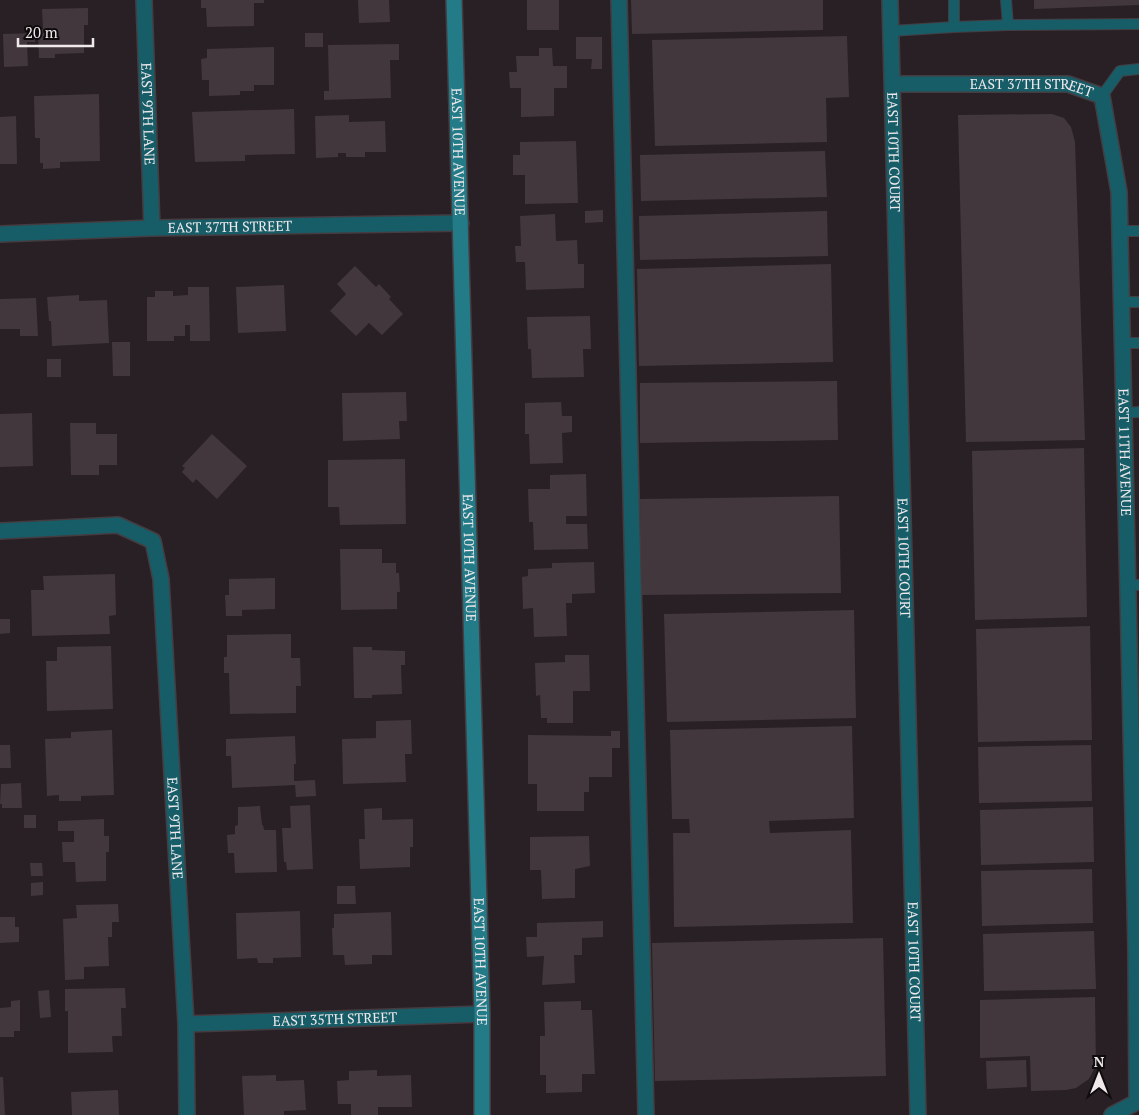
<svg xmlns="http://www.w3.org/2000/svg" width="1139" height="1115" font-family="'PT Serif',serif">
  <rect width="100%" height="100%" fill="#282025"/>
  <g fill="#41373d">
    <polygon points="201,0 264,0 264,3 254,3 254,26 207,27 206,8 201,8"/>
    <polygon points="358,0 389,0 390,22 359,23"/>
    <rect x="527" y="0" width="32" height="30"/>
    <polygon points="631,0 823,0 823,30 632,34"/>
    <polygon points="1034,0 1139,0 1139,5 1034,9"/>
    <polygon points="88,8 88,25 84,25 84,53 55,54 55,58 39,58 38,29 43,29 42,9"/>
    <polygon points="35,33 35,42 27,42 28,66 4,67 3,34"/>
    <rect x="305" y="33" width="18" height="14"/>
    <polygon points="847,36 849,97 826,98 827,142 655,146 652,40"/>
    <polygon points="576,37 602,37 602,69 591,69 592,59 576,59"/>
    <polygon points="399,44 399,60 390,60 391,98 324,100 324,91 329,91 328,45"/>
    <polygon points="274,47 274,85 254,85 254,91 240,91 240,95 209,96 209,80 202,80 201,59 207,58 207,49"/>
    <polygon points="539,48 552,48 553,66 567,66 567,88 554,88 554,116 521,117 521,88 510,88 509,72 517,72 516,56 539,56"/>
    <polygon points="99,94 100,161 60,162 60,168 43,169 43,163 40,163 40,138 35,138 34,96"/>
    <polygon points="294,109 295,154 245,155 245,161 195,162 192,112"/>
    <polygon points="1052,114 1064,118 1071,127 1075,142 1085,440 966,442 958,115"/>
    <polygon points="349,115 349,122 385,121 386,152 365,152 365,157 346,157 346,153 338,153 338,157 316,158 315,116"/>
    <polygon points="16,116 17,164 0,164 0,117"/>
    <polygon points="576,141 578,203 525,204 525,175 513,175 513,155 520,155 520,142"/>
    <polygon points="825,151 827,197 641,201 640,155"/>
    <polygon points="603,210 603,222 585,223 585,211"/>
    <polygon points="827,211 828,256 640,260 639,216"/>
    <polygon points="555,214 556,241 577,240 578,264 584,264 584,288 526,290 525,262 516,262 515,246 521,246 520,216"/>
    <polygon points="831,264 833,362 639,366 637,269"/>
    <polygon points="355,266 376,287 379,284 391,297 389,299 403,314 382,335 369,323 356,336 330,311 346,294 337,284"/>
    <polygon points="284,285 286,331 238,333 236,287"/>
    <polygon points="188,287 209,287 210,341 190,341 190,325 185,325 185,336 174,336 174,341 147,341 147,297 155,297 155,291 173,291 173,296 188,295"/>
    <polygon points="79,295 79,301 107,300 109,343 52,346 51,321 49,321 47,297"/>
    <polygon points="36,298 38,336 20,336 20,329 0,329 0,299"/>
    <polygon points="590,316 591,349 583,349 584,377 532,378 531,349 528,349 527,317"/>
    <polygon points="112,342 130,342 130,376 113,376"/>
    <rect x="47" y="359" width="14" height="18"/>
    <polygon points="837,381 838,440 640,443 640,383"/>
    <polygon points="406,392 407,421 399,421 400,439 343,441 342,393"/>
    <polygon points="561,402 562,416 572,416 572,432 562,433 563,463 530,464 529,434 525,434 525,403"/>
    <polygon points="32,413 33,466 0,467 0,414"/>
    <polygon points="70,423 96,423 96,434 117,434 117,465 99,465 99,475 71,475"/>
    <polygon points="212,434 247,466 217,499 196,479 193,483 182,472 185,468 182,466"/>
    <polygon points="1084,448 1087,617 975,620 972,451"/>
    <polygon points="405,459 406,524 340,525 339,507 328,507 328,460"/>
    <polygon points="586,474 587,516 566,516 566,524 587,524 588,549 534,550 533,522 529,522 528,489 550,489 550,475"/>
    <polygon points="839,496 841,593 641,595 640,499"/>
    <polygon points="340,549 382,549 382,563 396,563 396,573 399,573 400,592 397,592 397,609 341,610"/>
    <polygon points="594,562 595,593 572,594 572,603 566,603 567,636 534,637 533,608 523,609 522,577 528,576 528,569 552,568 552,563"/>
    <polygon points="115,574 116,615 109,616 110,634 32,636 31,590 44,590 43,576"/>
    <polygon points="275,578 275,609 242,610 242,616 226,616 225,595 229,595 229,579"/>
    <polygon points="854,610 856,718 667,722 664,614"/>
    <polygon points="0,619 10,619 10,633 0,634"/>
    <polygon points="1090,626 1092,740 978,742 976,629"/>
    <polygon points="291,634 291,658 300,658 301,686 296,686 296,713 230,714 229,673 224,673 224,657 227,657 227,635"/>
    <polygon points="111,646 113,709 47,711 46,661 57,661 57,647"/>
    <polygon points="353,647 372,647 372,650 405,651 405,665 401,665 402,694 372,695 372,698 354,698"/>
    <polygon points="565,655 589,655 590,691 573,691 573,723 547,723 547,718 541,718 540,695 536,696 535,663 565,662"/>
    <polygon points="411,720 412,754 405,754 406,782 343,784 342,739 376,738 376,721"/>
    <polygon points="852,726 854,818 769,821 770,833 851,830 853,923 674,927 673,833 690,833 689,819 672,819 670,730"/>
    <polygon points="112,730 114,795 81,796 81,801 59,801 59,795 47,796 45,739 71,738 71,732"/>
    <polygon points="611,731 620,731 620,748 612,748 612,777 589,777 589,792 584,792 584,811 537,811 537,784 528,784 528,735 611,736"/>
    <polygon points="295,736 296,764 294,764 294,781 315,780 316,796 296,797 295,785 232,788 231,756 226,756 226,739"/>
    <polygon points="0,745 10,745 11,768 0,768"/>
    <polygon points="1091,745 1092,801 979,803 978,747"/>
    <polygon points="21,783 22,808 2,808 2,804 0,804 1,784"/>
    <polygon points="310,805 313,869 287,870 286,862 284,862 282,828 291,828 290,806"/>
    <polygon points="260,806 262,825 263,825 264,830 276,830 277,872 235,873 234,853 228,853 227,835 235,834 235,826 238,825 238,807"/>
    <polygon points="1093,807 1094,862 981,865 980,810"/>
    <polygon points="382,808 382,820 413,819 413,847 410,847 410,867 360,869 359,839 365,839 364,809"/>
    <rect x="24" y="815" width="12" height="13"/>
    <polygon points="104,819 104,836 109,836 109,852 106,852 106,881 76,882 75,862 63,862 62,842 74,842 74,831 58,831 58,821"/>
    <polygon points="589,836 590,866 575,869 575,898 542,899 541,870 530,870 530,837"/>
    <polygon points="30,863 42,863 43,876 31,876"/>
    <polygon points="1092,869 1093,923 982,926 981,871"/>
    <polygon points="43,882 43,895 31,896 31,883"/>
    <polygon points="337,886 355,886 356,904 337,904"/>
    <polygon points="118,904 119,922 112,922 112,937 108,937 109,966 84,967 84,979 65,980 63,919 77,918 76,905"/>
    <polygon points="300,911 301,957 273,958 273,963 258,963 257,958 237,959 236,913"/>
    <polygon points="391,912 392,955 372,955 372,964 345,965 344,955 333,955 332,928 334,928 334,914"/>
    <polygon points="0,917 15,917 15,927 19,927 19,942 0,943"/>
    <polygon points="603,921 603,937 582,938 582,955 574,955 575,983 542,985 544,956 527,957 526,937 537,937 537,923"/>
    <polygon points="1094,931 1096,989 984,991 983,934"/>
    <polygon points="883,938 886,1076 655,1081 652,943"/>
    <polygon points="125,988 126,1008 121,1008 122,1036 112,1036 113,1052 68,1053 68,1011 65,1011 65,989"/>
    <polygon points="49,990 51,1017 40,1018 38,991"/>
    <polygon points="1095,997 1096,1065 1089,1079 1076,1088 1066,1090 1031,1091 1030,1056 980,1058 980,1000"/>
    <polygon points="20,1000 20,1031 14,1031 14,1037 0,1037 0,1008 11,1007 11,1001"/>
    <polygon points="581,1001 581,1010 592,1010 595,1074 582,1074 582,1092 546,1093 546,1075 540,1075 540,1036 545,1036 544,1002"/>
    <polygon points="1026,1060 1027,1087 987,1089 986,1061"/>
    <polygon points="377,1070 377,1076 411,1075 412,1107 378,1107 378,1115 351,1115 351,1104 338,1104 337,1081 349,1080 349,1071"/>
    <polygon points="276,1075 276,1081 304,1080 306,1110 284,1111 284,1115 244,1115 242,1076"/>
    <polygon points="0,1077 3,1077 5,1115 0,1115"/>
    <polygon points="118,1090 119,1115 72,1115 71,1092"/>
  </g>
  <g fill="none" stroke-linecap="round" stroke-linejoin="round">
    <g stroke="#443c41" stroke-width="12">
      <g id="lane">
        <polyline points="1008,25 1139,24"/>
        <polyline points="954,27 1008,25 1006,0"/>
        <polyline points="891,31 954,27 954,0"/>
        <polyline points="1102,96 1120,71 1139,69"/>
        <polyline points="1120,231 1139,231"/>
        <polyline points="1122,302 1139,302"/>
        <polyline points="1122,343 1139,343"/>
        <polyline points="1124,413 1139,412"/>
        <polyline points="1128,585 1139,585"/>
      </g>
    </g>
    <g stroke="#443c41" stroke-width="18">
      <g id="street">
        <path id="s1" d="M144,0L152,228"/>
        <polyline points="619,0 646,1115"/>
        <path id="s2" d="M890,0L918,1115"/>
        <path id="s3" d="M893,84H1068L1102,96L1119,192L1136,951L1137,1102L1112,1115"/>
        <path id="s4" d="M0,234L152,228L461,223"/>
        <path id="s5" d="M0,531L118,525L153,541L161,579L186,1024L187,1115"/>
        <path id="s6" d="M186,1024L482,1014"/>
      </g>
    </g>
    <g stroke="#443c41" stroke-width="18">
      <g id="secondary">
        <path id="s7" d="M454,0L482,1014V1115"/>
      </g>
    </g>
    <use href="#lane" stroke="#175d67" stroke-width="10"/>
    <use href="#street" stroke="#175d67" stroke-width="15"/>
    <use href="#secondary" stroke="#237b87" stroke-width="15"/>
  </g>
  <g text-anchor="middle" stroke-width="5" stroke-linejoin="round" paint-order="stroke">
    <g font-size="14" fill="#efe9ec" stroke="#0f0b0d">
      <text dy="5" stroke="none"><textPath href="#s3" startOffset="139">EAST 37TH STREET</textPath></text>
      <text dy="5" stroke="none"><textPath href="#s1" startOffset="114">EAST 9TH LANE</textPath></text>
      <text dy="5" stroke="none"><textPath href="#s7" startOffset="152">EAST 10TH AVENUE</textPath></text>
      <text dy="5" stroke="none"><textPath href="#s2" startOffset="152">EAST 10TH COURT</textPath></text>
      <text dy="5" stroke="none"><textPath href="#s4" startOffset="230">EAST 37TH STREET</textPath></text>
      <text dy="5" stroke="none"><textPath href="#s3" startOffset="569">EAST 11TH AVENUE</textPath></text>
      <text dy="5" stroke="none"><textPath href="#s7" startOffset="558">EAST 10TH AVENUE</textPath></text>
      <text dy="5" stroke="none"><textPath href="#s2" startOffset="558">EAST 10TH COURT</textPath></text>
      <text dy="5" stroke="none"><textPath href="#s5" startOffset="445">EAST 9TH LANE</textPath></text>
      <text dy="5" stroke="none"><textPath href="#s7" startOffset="962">EAST 10TH AVENUE</textPath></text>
      <text dy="5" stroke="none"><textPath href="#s2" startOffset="962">EAST 10TH COURT</textPath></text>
      <text dy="5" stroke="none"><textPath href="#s6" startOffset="149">EAST 35TH STREET</textPath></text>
    </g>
  </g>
  <g transform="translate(1099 1075)" stroke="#0f0b0d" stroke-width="4" paint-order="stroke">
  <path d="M0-4L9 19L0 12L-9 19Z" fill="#efe9ec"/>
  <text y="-8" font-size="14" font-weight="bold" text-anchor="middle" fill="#efe9ec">N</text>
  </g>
  <path d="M18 38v8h75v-8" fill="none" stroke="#efe9ec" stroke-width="2.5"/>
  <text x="25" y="38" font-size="15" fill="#efe9ec" stroke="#0f0b0d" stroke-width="4" paint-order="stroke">20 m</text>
</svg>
